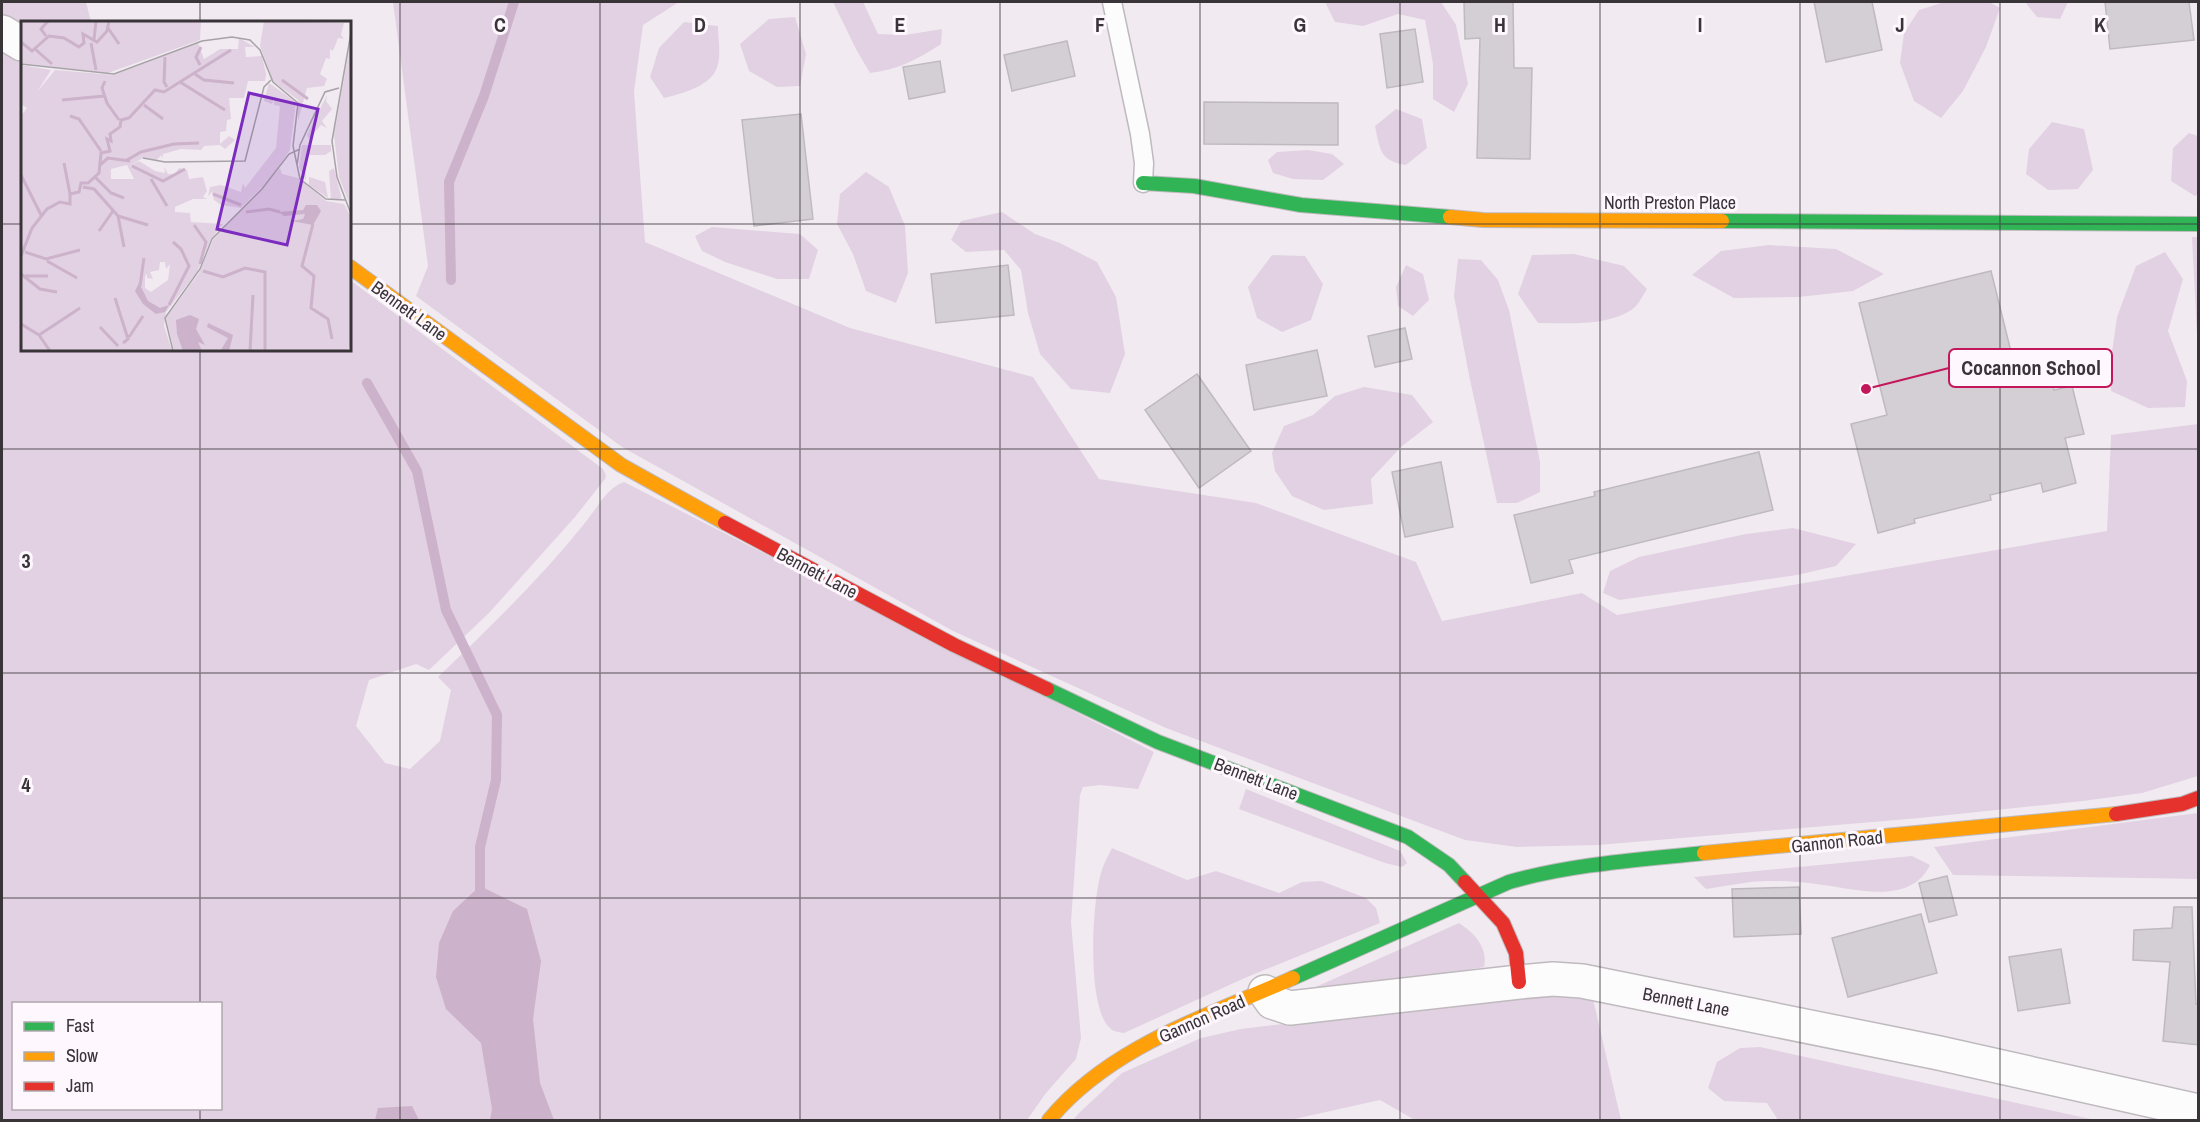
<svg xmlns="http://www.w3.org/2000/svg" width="2200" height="1122" font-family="'Archivo Narrow',sans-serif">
  <rect width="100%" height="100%" fill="#f1ebf1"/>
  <g fill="#e2d1e2" fill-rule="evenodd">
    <polygon points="2,2 86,2 91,22 22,22 22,25 2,14"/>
    <polygon points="393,2 679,2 643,25 634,92 645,242 850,328 1033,377 1099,479 1256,503 1416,562 1442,621 1582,593 1617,615 2107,531 2111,435 2198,424 2198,776 2142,793 2083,801 1920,818 1598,845 1517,847 1465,840 1166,728 953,631 622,447 416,296 428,266"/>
    <path d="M833,2H863L878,34L905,35L942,29L941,44C918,59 898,70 870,73L857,51Z"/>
    <polygon points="1325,2 1441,2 1456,25 1468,84 1454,112 1433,99 1433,64 1425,20 1398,14 1363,26 1335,22"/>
    <polygon points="1945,2 1989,2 2000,8 1986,47 1963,91 1941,118 1914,101 1900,63 1904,33 1919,10"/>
    <polygon points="2025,2 2068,2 2060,19 2037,17"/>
    <polygon points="795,17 806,54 800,86 777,87 749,71 740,44 769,19"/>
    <path d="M684,22L718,26C718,38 721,53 718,64C714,86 681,94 664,98L650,77L659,48Z"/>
    <path d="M2,50L22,61V350H350V280L603,469L606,475L605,479L575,517L489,613L429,670L416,664L369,680L356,726L385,763L410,769L440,741L451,690L438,677C489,628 540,579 584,524C596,510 607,487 624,482L1154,752L1138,789L1100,785L1083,787L1080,795L1071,922L1081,1038L1076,1059L1046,1093L1027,1120H2ZM14,1004H220V1108H14Z"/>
    <path d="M1396,109L1422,119L1427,148L1406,165C1380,161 1380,150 1375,126Z"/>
    <polygon points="2052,122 2084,129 2093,170 2078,189 2048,190 2026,174 2029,149"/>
    <polygon points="2189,133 2198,136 2198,194 2195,196 2171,181 2173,148"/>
    <polygon points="1308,150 1332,154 1344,164 1323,180 1293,179 1273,173 1268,160 1277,152"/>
    <polygon points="866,172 889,187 905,226 908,273 896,303 866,291 853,254 837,224 840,194"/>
    <polygon points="1002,212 1035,234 1060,243 1097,262 1116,297 1125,354 1110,393 1071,389 1040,354 1028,313 1021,270 1004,250 966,252 951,240 961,221"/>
    <polygon points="712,227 800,234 818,250 809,279 777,279 725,262 702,251 695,236"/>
    <polygon points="2192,237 2198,237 2198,355"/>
    <polygon points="1769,245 1836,249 1884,274 1853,291 1799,297 1734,298 1692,275 1721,251"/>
    <polygon points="2165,252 2183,279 2168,331 2187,381 2185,407 2148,408 2111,391 2110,366 2117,317 2136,266"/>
    <path d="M1574,254L1624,266L1647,289C1643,295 1639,304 1634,308C1608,327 1569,323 1538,323L1518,294L1532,255Z"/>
    <polygon points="1272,255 1305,256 1323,284 1311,320 1282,332 1257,318 1248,287"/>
    <polygon points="1458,259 1481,260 1498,280 1509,310 1540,462 1540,492 1517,503 1497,503 1470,380 1454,296"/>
    <polygon points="1406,265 1423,274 1429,300 1413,316 1398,306 1396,287"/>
    <polygon points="1364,387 1412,395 1433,422 1401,447 1371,479 1373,504 1324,510 1292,496 1275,471 1272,453 1284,426 1313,415 1335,396"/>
    <polygon points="1793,528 1856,544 1836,566 1797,575 1619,600 1603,593 1610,571 1639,557 1746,534"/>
    <polygon points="1246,789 1400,851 1407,863 1402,867 1385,863 1239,809"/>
    <polygon points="2198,813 2198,879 1953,875 1934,847"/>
    <path d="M1112,848L1187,880L1216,871L1279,893L1302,882L1321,881L1366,898L1376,908L1380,923L1247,977L1124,1033C1120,1032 1114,1032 1111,1029C1086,1010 1092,902 1101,873C1103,865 1108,856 1112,848Z"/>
    <path d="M1912,856L1930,865C1910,907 1852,888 1816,884C1801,882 1785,881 1770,881C1748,881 1727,886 1706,889L1694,877Z"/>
    <path d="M1459,923C1474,933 1488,947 1484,967L1311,996L1309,990Z"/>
    <polygon points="1570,994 1593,999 1621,1120 1415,1120 1380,1100 1290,1120 1073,1120 1079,1113 1122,1073 1201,1038 1241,1029 1528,995"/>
    <polygon points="1760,1047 2095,1120 1778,1120 1767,1103 1724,1101 1708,1088 1717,1062 1740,1048"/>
  </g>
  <g fill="#ccb2cb">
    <polygon points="480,886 527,909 541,961 533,1019 540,1083 554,1120 490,1120 492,1109 481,1043 446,1009 436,977 439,943 453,911"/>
    <polygon points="412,1106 419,1120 375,1120 378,1108"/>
  </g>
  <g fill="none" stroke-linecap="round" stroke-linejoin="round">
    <g stroke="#ccb2cb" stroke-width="10">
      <polyline points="451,280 449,182 484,96 514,2"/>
      <polyline points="367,383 417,471 446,610 497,715 496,780 480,847 480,899"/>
    </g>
  </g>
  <g fill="#d4cfd4" stroke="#bfbabf" stroke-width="1.5">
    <polygon points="1464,2 1513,2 1514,68 1532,68 1530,159 1477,158 1480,38 1465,39"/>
    <polygon points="1814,2 1872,2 1882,50 1826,62"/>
    <polygon points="2105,2 2189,2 2194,40 2110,49"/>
    <polygon points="1415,29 1423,82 1387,88 1380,34"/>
    <polygon points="1067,41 1075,76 1012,91 1004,55"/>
    <polygon points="940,61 945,92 909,99 903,67"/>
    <polygon points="1204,102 1338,103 1338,145 1204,144"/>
    <polygon points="801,114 813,219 754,226 742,120"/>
    <polygon points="1008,265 1014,315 936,323 931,274"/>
    <polygon points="1991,271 2019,384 2051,376 2054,390 2072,386 2084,434 2065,438 2076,483 2043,492 2041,483 1990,495 1991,500 1914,519 1915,523 1878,533 1851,424 1887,415 1859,303"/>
    <polygon points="1405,328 1412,359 1375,367 1368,336"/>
    <polygon points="1317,350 1327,396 1254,410 1246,365"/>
    <polygon points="1197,374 1251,451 1199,488 1145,410"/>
    <polygon points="1759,452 1773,510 1569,560 1573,573 1531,583 1514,515 1595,496 1594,492"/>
    <polygon points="1441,462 1453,527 1405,537 1392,472"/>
    <polygon points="1947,876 1957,915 1929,922 1919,883"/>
    <polygon points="1799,887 1801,934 1734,937 1732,889"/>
    <polygon points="2174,907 2192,907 2196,1004 2199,1004 2199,1045 2163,1041 2170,962 2133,960 2134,930 2172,928"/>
    <polygon points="1921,914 1937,973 1848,997 1832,938"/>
    <polygon points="2061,949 2070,1003 2018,1011 2009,957"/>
  </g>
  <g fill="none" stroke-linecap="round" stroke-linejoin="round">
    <g stroke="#bfbabe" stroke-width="21">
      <polyline id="lane" points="1112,2 1140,134 1144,163 1143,183"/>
    </g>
    <g stroke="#bfbabe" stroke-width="36">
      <g id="street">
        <polyline points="2,32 22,44"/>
        <polyline points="1265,992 1272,1002 1290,1008 1519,982 1553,979 1582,981 1939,1053 2198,1111"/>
      </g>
    </g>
    <g stroke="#bfbabe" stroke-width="16">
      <g id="fast">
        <polyline points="1143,183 1194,186 1301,205 1450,217"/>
        <polyline points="1722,221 2198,224"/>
        <polyline points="1047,689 1158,742 1408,837 1449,865 1465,882"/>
        <path d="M1293,978L1509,882C1572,864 1638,860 1704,853"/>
      </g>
    </g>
    <g stroke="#bfbabe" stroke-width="16">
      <g id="slow">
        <polyline points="1450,217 1483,220 1722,221"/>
        <polyline points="350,267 621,465 725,523"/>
        <polyline points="1704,853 2116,814"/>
        <path d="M1049,1120C1110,1046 1208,1016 1293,978"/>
      </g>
    </g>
    <g stroke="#bfbabe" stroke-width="16">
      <g id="jam">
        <polyline points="725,523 954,645 1047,689"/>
        <polyline points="2116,814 2182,804 2198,798"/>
        <polyline points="1465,882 1503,923 1516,953 1519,982"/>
      </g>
    </g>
    <use href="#lane" stroke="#fdfcfd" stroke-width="18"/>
    <use href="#street" stroke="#fdfcfd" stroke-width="33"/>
    <use href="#fast" stroke="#30b455" stroke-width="14"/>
    <use href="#slow" stroke="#ff9f0a" stroke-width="14"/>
    <use href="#jam" stroke="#e5322d" stroke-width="14"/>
  </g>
  <path fill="none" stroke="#383438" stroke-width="1.5" stroke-opacity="0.55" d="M200,2V22M400,2V1120M600,2V1120M800,2V1120M1000,2V1120M1200,2V1120M1400,2V1120M1600,2V1120M1800,2V1120M2000,2V1120M2,224H22M350,224H2198M200,350V1004M2,449H2198M2,673H2198M2,898H2198M200,1108V1120"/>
  <g text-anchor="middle" stroke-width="6" stroke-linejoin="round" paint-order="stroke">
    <g font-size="18" fill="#383438" stroke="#fef7fe">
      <text x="1670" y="209">North Preston Place</text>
      <text transform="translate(409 311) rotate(36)" y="6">Bennett Lane</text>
      <text transform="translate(817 573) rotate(28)" y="6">Bennett Lane</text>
      <text transform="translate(1256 779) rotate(21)" y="6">Bennett Lane</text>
      <text transform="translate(1837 842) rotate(-6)" y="6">Gannon Road</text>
      <text transform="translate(1686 1002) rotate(11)" y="6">Bennett Lane</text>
      <text transform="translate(1202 1019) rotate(-24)" y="6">Gannon Road</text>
    </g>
  </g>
  <g transform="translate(21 21)">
    <rect width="330" height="330" fill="#f1ebf1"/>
    <path d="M0,0H180L179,19L87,52L0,42ZM243,0L323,2L320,14L323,18L317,17L312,30L309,28V38L305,37L299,53L306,58L303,65L286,67L277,100V79L252,60L239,25ZM218,17L234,26H224L225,36L241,35L245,53L244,60H227L223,77H208L210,98L206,99L205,110L199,111V123L208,115L214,119L204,128L199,124L183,125L180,129L160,128L142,133L141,138L140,134L136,139L122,137L109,144L118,140L134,150L144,152L143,146L147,153H154L158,147L166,149L168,158L182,156L186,170L182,176L186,178H172L163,182L164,187L163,182L154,186V191L169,192L170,201L202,203L190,218L176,251L145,291L143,305L151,330H0V95L6,87L0,83V44L30,49L16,71L34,49L93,54L177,22L183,38L199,28H217ZM106,144L113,158H90V148ZM139,241H144L145,248L149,243L147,259L130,271L124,267V256L126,252V257L132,258L129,251L138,249ZM330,19V187L318,156L313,114ZM248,62L275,81L269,129L249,158L220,187L200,184L193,179L191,171L187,175L189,166L200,164L220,171L222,162L224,167L255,127L259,85L253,84V78L251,83L243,80ZM306,74L305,80L311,88L301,100L306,107L300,104L288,118L286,114ZM281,124H310V130L304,134H288L284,138L285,160L278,146ZM259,147L261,153L277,157L305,180L323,183L330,196V323L326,330H153L145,297L178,252L192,219ZM313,147L320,175V178H310L308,150ZM288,156L304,161L307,177L288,164Z" fill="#e2d1e2" fill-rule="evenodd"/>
    <path d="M285,184H296L300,190L292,204L270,200L282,198L284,193L263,195L258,191L282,189ZM118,262L127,280L139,287L148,284L144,291L135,293L122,283L114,270ZM169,294L178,298L175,308L184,324L177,321L181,330H162L156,313L155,299ZM187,302L212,314L208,330H200V329L207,317L186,306Z" fill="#ccb2cb"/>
    <path fill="none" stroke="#ccb2cb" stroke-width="3" d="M87,7L98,23M25,15L20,8L27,0M73,18L75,0M0,21L11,30L28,15L43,17L58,26L63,22L62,13L76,21L86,10L88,0M70,22L75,49M14,28L31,43M144,36L143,61L146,66M179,44L175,36L180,26M174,53L183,59L213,62M261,59L287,78M84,60L81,67L86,82L98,99M159,61L204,89M41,79L83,75M123,84L142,98M49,95L58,98L80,130M106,139L120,131L153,123L178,122M43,142L49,173M79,144L87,137L109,140M111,145L142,160L164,148M0,154L20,194M73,155L90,172L103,177M130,158L146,185M62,166L73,168L97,195L103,226M192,173L220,184M225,191L248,188L259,191M97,195L127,204M292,203L281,245L293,255L290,287L307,298L311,318M173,204L185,221L179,243M78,210L92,190M4,231L25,238L59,229M0,235L11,207L26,188L39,181L49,183V173L58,171L60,162H67L78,152L80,132L89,130L86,118L90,120L89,113L99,106L100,99L108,97L134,69L143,71L210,29M26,240L56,257M182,250L202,256L224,247L244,251V330M0,253L19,268L36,271M4,255H27M119,265L123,237M94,277L107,318L102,322M148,284L168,245L160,228L152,221M0,303L18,314L59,287M79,306L97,325M18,314L29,330M108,316L122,295M229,330L232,274"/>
    <path fill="none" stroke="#a7a2a7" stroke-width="1.5" d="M330,12L311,120L316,156L330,193M0,43L93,53L181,20L211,16L229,19L239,29L252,61L277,82L272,125L279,158L305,178L324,179M122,137L144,141L224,140L243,66L250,59M276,144L279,124L304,71L318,67M152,330L144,297L179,248L191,218L241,168L268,133L279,128"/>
    <path fill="#7b2cbf" fill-opacity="0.15" stroke="#7b2cbf" stroke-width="3" d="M228,72L297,88L266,224L196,208Z"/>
    <rect width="330" height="330" fill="none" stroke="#383438" stroke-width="3"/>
  </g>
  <g font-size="20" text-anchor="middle" font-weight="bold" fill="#383438" stroke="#fef7fe" stroke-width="6" stroke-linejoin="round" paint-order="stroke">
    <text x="500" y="32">C</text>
    <text x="700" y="32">D</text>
    <text x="900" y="32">E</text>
    <text x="1100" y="32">F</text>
    <text x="1300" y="32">G</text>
    <text x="1500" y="32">H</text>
    <text x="1700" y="32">I</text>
    <text x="1900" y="32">J</text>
    <text x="2100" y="32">K</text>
    <text x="26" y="568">3</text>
    <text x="26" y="792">4</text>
  </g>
  <path fill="none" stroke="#c2185b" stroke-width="2" d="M1866 389L1949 368"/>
  <circle fill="#c2185b" stroke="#fef7fe" stroke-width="2" cx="1866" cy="389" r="6"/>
  <rect fill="#fef7fe" stroke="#c2185b" stroke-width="2" x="1949" y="349" width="163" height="38" rx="6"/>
  <g font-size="20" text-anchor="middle" font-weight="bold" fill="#383438">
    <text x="2031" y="375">Cocannon School</text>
  </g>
  <rect width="2200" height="1122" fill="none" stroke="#383438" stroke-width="6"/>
  <rect x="12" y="1002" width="210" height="108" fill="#fef7fe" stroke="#afa9af" stroke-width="1.5"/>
  <rect x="24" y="1022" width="30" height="9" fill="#30b455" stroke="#afa9af" stroke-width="1.5"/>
  <text x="66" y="1032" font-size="18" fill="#383438">Fast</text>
  <rect x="24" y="1052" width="30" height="9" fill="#ff9f0a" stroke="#afa9af" stroke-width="1.5"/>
  <text x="66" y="1062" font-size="18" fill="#383438">Slow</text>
  <rect x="24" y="1082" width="30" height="9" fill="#e5322d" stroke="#afa9af" stroke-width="1.5"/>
  <text x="66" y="1092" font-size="18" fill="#383438">Jam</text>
</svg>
